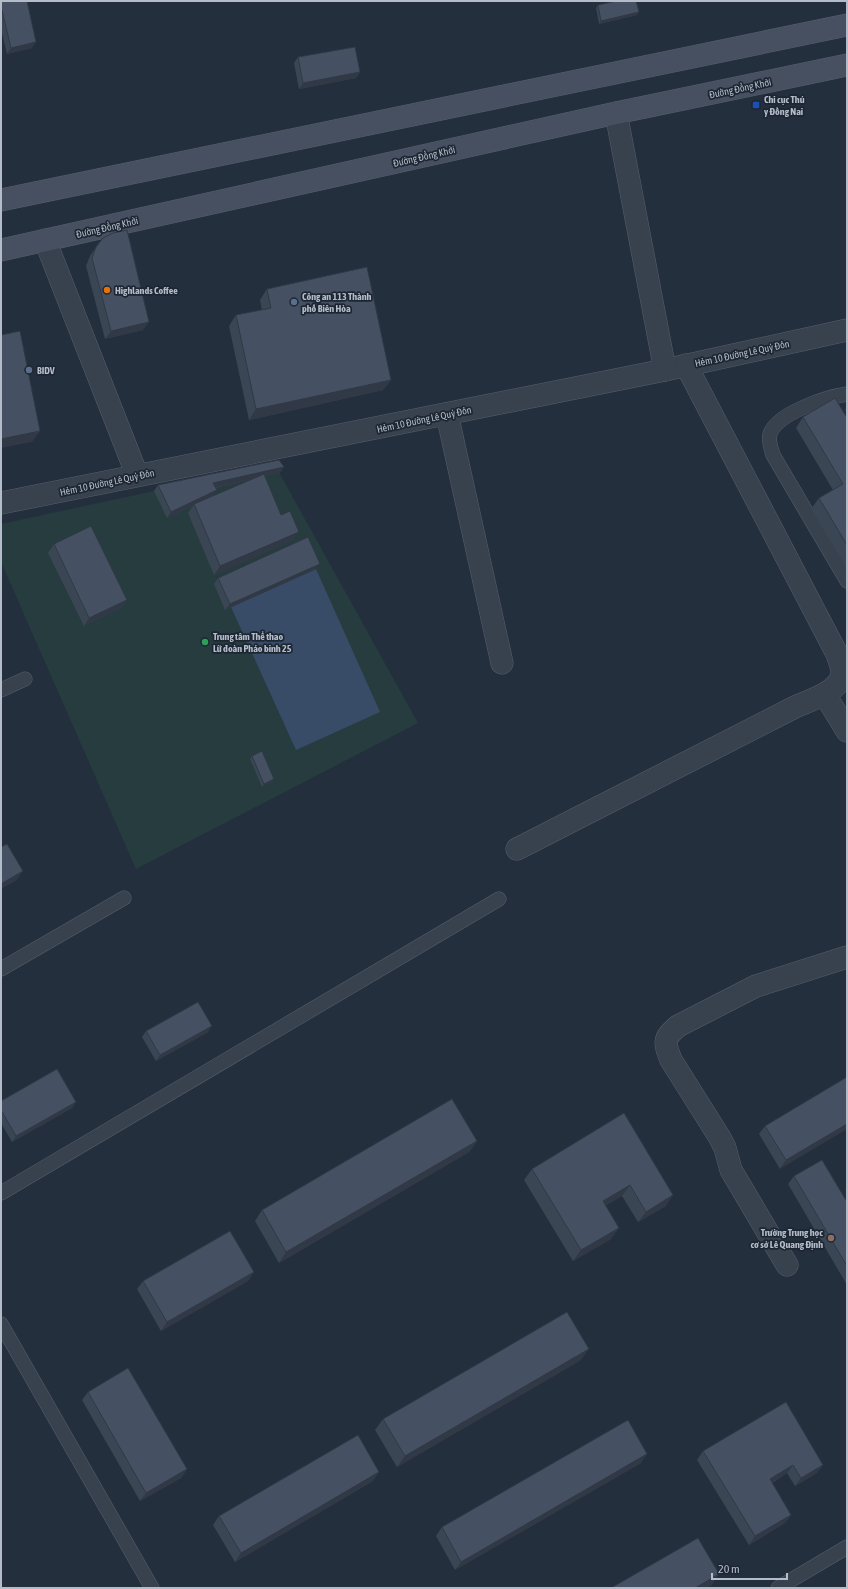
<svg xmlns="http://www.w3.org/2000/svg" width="848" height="1589" font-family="'Asap Condensed',sans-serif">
  <rect width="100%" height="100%" fill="#242f3e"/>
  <polygon fill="#263c3f" points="275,465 418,723 136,869 1,562 1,524"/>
  <polygon fill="#394c67" points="316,569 380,712 296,750 231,607"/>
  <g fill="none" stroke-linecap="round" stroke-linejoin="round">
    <g stroke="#565f6c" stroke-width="15">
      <g id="service">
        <path d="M847,394C827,397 777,413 770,434C768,441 771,448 773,455L847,581"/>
        <polyline points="1,690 25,679"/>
        <polyline points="1,969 124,898"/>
        <polyline points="1,1193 499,899"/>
        <polyline points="1,1324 152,1588"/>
        <polyline points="778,1588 847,1547"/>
      </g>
    </g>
    <g stroke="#565f6c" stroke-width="23">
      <g id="minor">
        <polyline points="616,113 665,370"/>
        <polyline points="45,240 137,475"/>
        <polyline points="447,414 502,663"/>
        <polyline points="1,503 665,370 847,330"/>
        <polyline points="825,695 847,731"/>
        <path d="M517,849L797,706C811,700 842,691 842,672C842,667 839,660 837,654L686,365"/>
        <path d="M787,1265L731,1170L725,1148L720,1138L671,1060C664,1042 663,1039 678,1026L756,986L847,957"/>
      </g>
    </g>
    <g stroke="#565f6c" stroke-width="23">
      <g id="secondary">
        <polyline points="1,200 847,25"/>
        <polyline points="1,250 616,113 847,65"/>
      </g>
    </g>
    <use href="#service" stroke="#38414e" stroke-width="14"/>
    <use href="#minor" stroke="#38414e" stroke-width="22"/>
    <use href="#secondary" stroke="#465061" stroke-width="22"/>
  </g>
  <g fill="#3b4654" fill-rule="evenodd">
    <polygon points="1,1 32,48 7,54 1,29"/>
    <polygon points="598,5 637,15 599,24 596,8"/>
    <polygon points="298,57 360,72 356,78 299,89 294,63"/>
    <polygon points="96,247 143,330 105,339 86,266 90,256"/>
    <polygon points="267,289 391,380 383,390 249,420 229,326 236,315 262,310 260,300"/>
    <polygon points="847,407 847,413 845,410"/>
    <polygon points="803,417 847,418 847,568 811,509 819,498 833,490 796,428"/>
    <path d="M280,473L265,476L281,515L299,532L293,540L214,575L188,513L193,506L167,518L154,491L158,485ZM253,479L213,496L216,488Z"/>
    <polygon points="54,544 127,600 121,608 84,626 48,553"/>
    <polygon points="316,569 225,610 214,584 218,578"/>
    <polygon points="252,756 274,779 272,782 262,787 250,759"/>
    <polygon points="146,1031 208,1032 156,1061 142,1037"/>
    <polygon points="847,1077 780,1169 759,1134 765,1126"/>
    <polygon points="1,1101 76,1102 72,1108 12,1142 1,1123"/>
    <polygon points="624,1113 666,1206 638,1222 622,1196 605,1206 611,1239 573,1261 524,1180 532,1169"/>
    <polygon points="477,1141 469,1152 279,1263 255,1221 262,1210"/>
    <polygon points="794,1176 847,1202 847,1285 788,1184"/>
    <polygon points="254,1272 248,1281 161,1331 137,1289 143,1281"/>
    <polygon points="581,1360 397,1467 375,1430 383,1419"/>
    <polygon points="88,1392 187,1469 181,1478 140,1501 82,1400"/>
    <polygon points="786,1402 817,1473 795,1486 787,1473 772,1483 791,1515 785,1523 749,1545 697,1460 703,1451"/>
    <polygon points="641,1463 455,1570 436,1536 442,1527"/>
    <polygon points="373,1481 235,1562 213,1525 219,1516"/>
  </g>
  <g fill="#303945">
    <polygon points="639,12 637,15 599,24 601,21"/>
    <polygon points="36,42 32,48 7,54 11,48"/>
    <polygon points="360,72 356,78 299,89 303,83"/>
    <polygon points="149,322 143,330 105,339 111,331"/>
    <polygon points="391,380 383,390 249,420 256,409"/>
    <polygon points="40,431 32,442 1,448 1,439"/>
    <polygon points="284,467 280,473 209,489 213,483"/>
    <polygon points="217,490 213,496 194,504 193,506 167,518 171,512"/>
    <polygon points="299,532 293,540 214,575 220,566"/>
    <polygon points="320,564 316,569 225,610 230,604"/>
    <polygon points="127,600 121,608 84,626 89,618"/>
    <polygon points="274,779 272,782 262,787 264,784"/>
    <polygon points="23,871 17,880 1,889 1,884"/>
    <polygon points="212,1026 208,1032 156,1061 160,1055"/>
    <polygon points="76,1102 72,1108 12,1142 16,1136"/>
    <polygon points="847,1124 847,1129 780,1169 786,1160"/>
    <polygon points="477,1141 469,1152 279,1263 286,1252"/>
    <polygon points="630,1185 622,1196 595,1212 603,1201"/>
    <polygon points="673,1195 666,1206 638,1222 646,1212"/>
    <polygon points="619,1228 611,1239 573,1261 581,1250"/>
    <polygon points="254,1272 248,1281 161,1331 167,1322"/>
    <polygon points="589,1349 581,1360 397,1467 405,1456"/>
    <polygon points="647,1454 641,1463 455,1570 461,1562"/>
    <polygon points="793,1465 787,1473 764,1487 770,1479"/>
    <polygon points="823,1465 817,1473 795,1486 801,1478"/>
    <polygon points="187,1469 181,1478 140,1501 146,1493"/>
    <polygon points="379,1472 373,1481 235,1562 241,1553"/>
    <polygon points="791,1515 785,1523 749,1545 755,1536"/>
    <polygon points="719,1574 712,1585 707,1588 695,1588"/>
  </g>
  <g fill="#455162" stroke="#303945">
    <polygon points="1,1 27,1 36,42 11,48 1,6"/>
    <polygon points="616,1 636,1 639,12 601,21 598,5"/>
    <polygon points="355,47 360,72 303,83 298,57"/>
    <polygon points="127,230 149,322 111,331 92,258 96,247 103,238 113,233"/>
    <polygon points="367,267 391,380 256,409 236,315 271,308 267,289"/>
    <polygon points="20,331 40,431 1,439 1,335"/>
    <polygon points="835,398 847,418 847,545 819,498 843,484 803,417"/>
    <polygon points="279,460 284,467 213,483 217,490 171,512 158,485"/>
    <polygon points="264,474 281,515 290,511 299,532 220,566 194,504"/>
    <polygon points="91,526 127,600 89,618 54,544"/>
    <polygon points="308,537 320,564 230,604 218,578"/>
    <polygon points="262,751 274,779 264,784 252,756"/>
    <polygon points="7,844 23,871 1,884 1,847"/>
    <polygon points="198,1002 212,1026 160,1055 146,1031"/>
    <polygon points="57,1069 76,1102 16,1136 1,1110 1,1101"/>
    <polygon points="847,1077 847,1124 786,1160 765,1126"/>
    <polygon points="452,1099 477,1141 286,1252 262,1210"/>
    <polygon points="624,1113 673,1195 646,1212 630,1185 603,1201 619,1228 581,1250 532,1169"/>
    <polygon points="822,1160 847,1202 847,1266 794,1176"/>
    <polygon points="230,1231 254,1272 167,1322 143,1281"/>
    <polygon points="567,1312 589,1349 405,1456 383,1419"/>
    <polygon points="128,1368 187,1469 146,1493 88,1392"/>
    <polygon points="786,1402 823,1465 801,1478 793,1465 770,1479 791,1515 755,1536 703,1451"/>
    <polygon points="628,1420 647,1454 461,1562 442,1527"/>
    <polygon points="358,1435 379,1472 241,1553 219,1516"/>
    <polygon points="698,1538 719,1574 695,1588 611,1588"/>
  </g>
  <rect fill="#1a4fb4" stroke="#1d2633" stroke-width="1.5" x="752" y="101" width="8" height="8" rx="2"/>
  <circle fill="#e8710a" stroke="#1d2633" stroke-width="1.5" cx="107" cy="290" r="4"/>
  <g fill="#5c6f8a" stroke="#1d2633" stroke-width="1.5">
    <circle cx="294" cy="302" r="4"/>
    <circle cx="29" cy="370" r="4"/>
  </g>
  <circle fill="#2e9e5b" stroke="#1d2633" stroke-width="1.5" cx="205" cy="642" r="4"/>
  <circle fill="#8d6e63" stroke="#1d2633" stroke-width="1.5" cx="831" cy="1238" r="4"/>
  <g text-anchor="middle" stroke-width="3.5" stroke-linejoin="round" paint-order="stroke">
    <g font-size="10" fill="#b4bcc9" stroke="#1d2633">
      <text transform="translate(740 88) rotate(-12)" y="4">Đường Đồng Khởi</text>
      <text transform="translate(424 156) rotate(-13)" y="4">Đường Đồng Khởi</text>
      <text transform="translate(107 227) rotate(-13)" y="4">Đường Đồng Khởi</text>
      <text transform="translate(742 353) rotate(-12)" y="4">Hẻm 10 Đường Lê Quý Đôn</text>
      <text transform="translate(424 419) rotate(-12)" y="4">Hẻm 10 Đường Lê Quý Đôn</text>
      <text transform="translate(107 482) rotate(-12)" y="4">Hẻm 10 Đường Lê Quý Đôn</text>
    </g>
    <g font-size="10" font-weight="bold" fill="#b4bcc9" stroke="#1d2633" text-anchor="start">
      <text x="764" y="103">Chi cục Thú<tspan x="764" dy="12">y Đồng Nai</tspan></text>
      <text x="115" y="294">Highlands Coffee</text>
      <text x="302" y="300">Công an 113 Thành<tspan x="302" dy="12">phố Biên Hòa</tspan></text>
      <text x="37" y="374">BIDV</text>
      <text x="213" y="640">Trung tâm Thể thao<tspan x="213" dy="12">Lữ đoàn Pháo binh 25</tspan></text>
      <text x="823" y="1236" text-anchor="end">Trường Trung học<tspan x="823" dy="12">cơ sở Lê Quang Định</tspan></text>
    </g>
  </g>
  <rect width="848" height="1589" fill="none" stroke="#b4bcc9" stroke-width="4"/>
  <path d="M712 1573v6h75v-6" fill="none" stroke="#b4bcc9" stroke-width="2"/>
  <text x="718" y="1573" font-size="12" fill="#b4bcc9" stroke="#1d2633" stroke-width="3" paint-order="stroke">20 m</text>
</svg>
